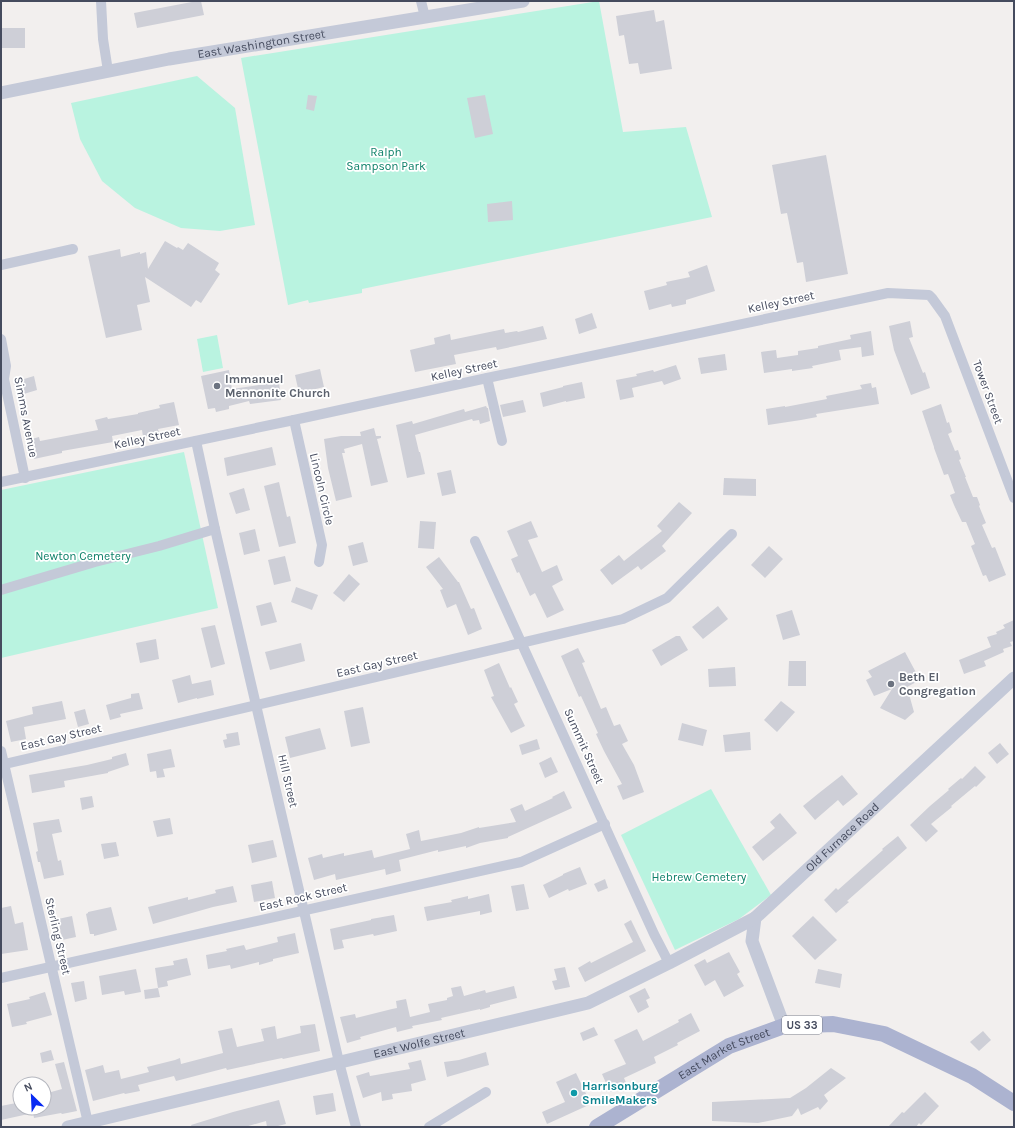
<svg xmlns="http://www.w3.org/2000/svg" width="1015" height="1128" font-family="Karla,sans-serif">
  <rect width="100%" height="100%" fill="#f2efee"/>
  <g fill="#b9f3e0">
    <polygon points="599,1 623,132 686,127 712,217 362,289 362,293 309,303 308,300 288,305 241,58"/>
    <polygon points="197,76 235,108 255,225 220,231 181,228 135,208 102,181 80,139 71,103"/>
    <polygon points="217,335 223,368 203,372 197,339"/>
    <polygon points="184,452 218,608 1,658 1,490"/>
    <polygon points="711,789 771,895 739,919 675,950 621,835"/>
  </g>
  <g fill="#cecfd7">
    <polygon points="197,1 201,1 204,15 137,28 134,13"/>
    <polygon points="654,10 656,22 664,20 672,69 640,74 638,63 629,64 624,35 619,36 616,16"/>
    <rect x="1" y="28" width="24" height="20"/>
    <polygon points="308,95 317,96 314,111 306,109"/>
    <polygon points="485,95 493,134 475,138 467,98"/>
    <polygon points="826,155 848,274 806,282 803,262 797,263 787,213 781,214 772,165"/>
    <polygon points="512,201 513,220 488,222 487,204"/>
    <polygon points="165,241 177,248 178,247 183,250 188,243 219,263 215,270 220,274 201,303 196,300 191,307 145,277 150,302 137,305 142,330 106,338 88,256 120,249 121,257 140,252 140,254 146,252 148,269"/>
    <polygon points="707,265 715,291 686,300 686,304 672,307 671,304 649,310 644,291 667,285 666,282 690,277 688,272"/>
    <polygon points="592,313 597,328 579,334 575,319"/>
    <polygon points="910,321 913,337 909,338 923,373 925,372 930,388 911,395 894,350 889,326"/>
    <polygon points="543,326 547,339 497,350 496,347 454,355 456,364 415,372 410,350 435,344 434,338 450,334 451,340 504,329 505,333 517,331 518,332"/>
    <polygon points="871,331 874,355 862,357 861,347 839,350 841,360 812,366 813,368 792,371 792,369 764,373 761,352 776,350 777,358 798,355 798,351 818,348 818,346 851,339 850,335"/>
    <polygon points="725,354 727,370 701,374 698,358"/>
    <polygon points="676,365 681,379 664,385 662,381 632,388 634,397 620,400 616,380 637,376 636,374 653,370 654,372"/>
    <polygon points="320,369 324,387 299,393 295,375"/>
    <polygon points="229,370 232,389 279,382 281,400 250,404 249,401 229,406 229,409 216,412 215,408 208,409 201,376"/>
    <polygon points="34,376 37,390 17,396 14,382"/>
    <polygon points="582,382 585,398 566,402 566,401 543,407 540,393 563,387 563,386"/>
    <polygon points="871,383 872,388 876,387 879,404 816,414 817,417 801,420 768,425 766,409 785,406 785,407 827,399 826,396 862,389 860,385"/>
    <polygon points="523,400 526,412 503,417 500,405"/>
    <polygon points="174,402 179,425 158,429 159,433 143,437 142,430 112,436 113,442 62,451 62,453 34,459 28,440 39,437 40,441 98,430 95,420 107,417 108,419 138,414 138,413 160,408 159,405"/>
    <polygon points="941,404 947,423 949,422 952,432 948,434 955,451 958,450 961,459 959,460 966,477 965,477 973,497 977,497 980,505 979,506 986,523 982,525 992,548 995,547 1006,575 989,582 986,575 983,576 971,546 975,544 966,522 962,522 954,505 950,495 955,493 948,474 944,475 934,448 934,447 922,411"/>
    <polygon points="486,406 487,408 488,408 490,421 480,424 479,420 473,421 472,419 415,435 419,452 420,452 425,474 407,478 396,425 412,421 413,424 464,409 465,412"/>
    <polygon points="374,428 376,436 381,436 381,438 377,439 388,482 371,486 362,444 344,449 345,453 342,453 352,497 336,501 328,468 324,439 341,436 361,436 360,432"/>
    <polygon points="272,447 276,465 227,476 224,458"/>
    <polygon points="451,470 456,493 442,496 437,473"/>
    <polygon points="724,478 756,479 756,496 723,495"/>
    <polygon points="279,482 287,517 290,516 296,543 279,547 264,486"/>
    <polygon points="244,488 250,510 236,514 229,493"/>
    <polygon points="679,502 692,513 662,546 666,551 641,570 638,566 612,585 600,570 619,555 624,561 662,531 657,526"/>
    <polygon points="420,521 436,522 434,549 418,548"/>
    <polygon points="531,521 538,537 528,540 542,572 557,565 563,580 552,586 564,610 547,618 535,593 530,596 519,572 517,573 511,559 518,556 507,531"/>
    <polygon points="255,529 260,551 244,555 239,533"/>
    <polygon points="363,542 368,562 353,566 348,546"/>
    <polygon points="769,546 783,559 765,578 751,565"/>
    <polygon points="285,556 291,581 274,585 268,560"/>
    <polygon points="439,557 458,582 459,582 471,609 474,608 482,629 468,635 456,604 447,608 440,590 443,589 426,567"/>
    <polygon points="349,574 360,584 344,602 333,593"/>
    <polygon points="296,587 318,595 312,610 291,602"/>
    <polygon points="271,602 277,622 261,626 256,606"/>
    <polygon points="718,606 728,619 703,639 692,627"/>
    <polygon points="792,610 800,635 783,640 776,615"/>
    <polygon points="1014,620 1014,641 1010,642 1012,646 1003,649 1004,652 984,661 986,666 964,674 959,660 991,647 987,637 997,634 996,632 1005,628 1003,625"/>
    <polygon points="215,625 225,664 211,668 201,628"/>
    <polygon points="676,636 680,636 688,650 661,666 652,650"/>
    <polygon points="156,639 159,659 140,663 136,643"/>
    <polygon points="301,643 305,661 270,670 265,652"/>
    <polygon points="578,648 585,662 582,663 601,709 606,707 614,726 620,724 628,741 622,744 634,765 644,792 623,800 617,786 622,784 604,751 596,734 598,733 581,696 579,697 561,656"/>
    <polygon points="905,652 920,680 907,687 914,712 905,720 880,708 892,689 874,696 866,680 872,677 868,671"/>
    <polygon points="789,661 806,661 806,686 788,686"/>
    <polygon points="499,663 510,688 511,687 518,702 514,704 525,726 511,733 491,697 494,696 484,670"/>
    <polygon points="735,667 736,686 709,687 708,669"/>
    <polygon points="190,675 192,684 211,680 214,695 197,699 197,698 178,703 172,680"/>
    <polygon points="139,693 143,709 120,714 121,717 110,720 106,705 131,698 131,694"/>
    <polygon points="62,701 66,719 24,727 26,739 11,742 6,721 33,714 32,707"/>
    <polygon points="781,701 795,712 777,732 764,720"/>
    <polygon points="363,707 370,743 351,747 344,711"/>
    <polygon points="85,709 89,724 78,727 74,712"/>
    <polygon points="682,723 707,730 703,746 678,740"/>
    <polygon points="320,728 326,749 290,758 285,737"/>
    <polygon points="238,732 240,745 225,748 223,740 227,739 226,734"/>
    <polygon points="750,732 751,750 725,752 723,735"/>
    <polygon points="537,739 540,749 522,755 519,745"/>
    <polygon points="1000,743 1009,754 997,764 988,753"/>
    <polygon points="171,749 175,767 163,769 165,777 157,778 156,771 150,772 147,754"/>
    <polygon points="126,753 129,765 108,772 108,773 64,781 65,787 32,793 29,775 87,765 112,759 112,757"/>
    <polygon points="551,757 558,772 545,778 539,763"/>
    <polygon points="975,766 986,777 976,787 975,786 951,806 952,807 931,824 938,831 926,842 910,825 930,806 949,790 948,789 961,778 962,779"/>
    <polygon points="842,775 858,794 843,806 838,800 815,820 803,806 819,793"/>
    <polygon points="564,791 572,808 508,837 508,838 480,843 466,848 466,846 438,852 438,850 399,860 401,871 386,875 385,869 336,880 335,874 314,880 308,858 322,854 323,858 344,853 344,856 372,850 374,858 410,849 406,834 419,830 421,841 461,833 479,827 479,828 516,822 510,809 522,804 525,811 553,798 552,797"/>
    <polygon points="92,796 94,807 82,810 80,798"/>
    <polygon points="780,813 797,833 763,861 752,847 775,828 770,822"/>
    <polygon points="170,818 173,834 157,837 153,821"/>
    <polygon points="59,819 62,832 52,834 58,861 61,860 64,875 44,879 40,862 38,862 36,852 38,851 33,823"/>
    <polygon points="898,836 907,848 847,901 849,902 836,913 824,900 836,888 838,890 883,850 882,849"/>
    <polygon points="273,840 277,857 252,863 248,845"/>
    <polygon points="116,842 119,856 104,859 101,844"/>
    <polygon points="580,867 587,884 569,891 568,889 549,898 543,885 563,875 563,874"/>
    <polygon points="605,879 608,888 598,892 594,884"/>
    <polygon points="272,881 275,898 254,902 251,885"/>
    <polygon points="524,884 529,909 516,911 511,886"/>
    <polygon points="233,886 237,902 213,907 153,924 148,907 188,897 188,900 216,893 215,890"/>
    <polygon points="489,894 492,912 480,915 480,911 427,921 424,907 452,902 451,900 468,896 468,899"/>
    <polygon points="11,906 15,924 23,922 28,950 1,954 1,908"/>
    <polygon points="111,907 117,930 94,936 94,934 90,934 86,914 88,913 88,912"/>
    <polygon points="394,915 397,931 374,936 373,934 342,940 344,948 334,950 330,929 371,920 371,919"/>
    <polygon points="72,916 76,937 62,940 58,919"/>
    <polygon points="813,916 837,940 815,960 792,936"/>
    <polygon points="631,920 646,951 585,982 578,968 590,961 591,963 633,942 624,924"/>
    <polygon points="295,933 299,953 273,959 273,961 259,965 259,962 231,969 230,965 208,969 206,955 227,951 226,949 244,945 246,950 278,942 277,937"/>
    <polygon points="729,952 740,972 737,974 744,986 724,997 715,980 705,986 694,965 705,959 707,963"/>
    <polygon points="187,958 191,975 167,981 168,986 158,988 155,968 174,965 173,961"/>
    <polygon points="565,967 570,987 555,990 552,981 557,980 554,969"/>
    <polygon points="136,969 141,992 125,995 124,991 102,995 99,976"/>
    <polygon points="818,969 842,974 840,988 815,983"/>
    <polygon points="84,981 87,999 75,1002 71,983"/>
    <polygon points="461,986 464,996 485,990 486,993 514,986 517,998 490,1005 490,1007 480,1010 480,1009 441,1018 442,1020 412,1026 413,1028 397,1032 396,1027 360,1037 361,1039 347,1043 340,1017 355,1014 356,1018 392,1009 397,1008 396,1001 406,999 410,1017 430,1012 428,1004 447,1000 447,998 453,996 451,988"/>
    <polygon points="158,988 160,997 145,999 144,990"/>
    <polygon points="645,988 650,998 646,1000 649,1007 638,1013 629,996"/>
    <polygon points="45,992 52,1015 26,1022 27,1024 12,1027 7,1004 30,999 29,997"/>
    <polygon points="691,1013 700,1031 677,1043 678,1045 654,1057 656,1063 624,1078 627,1085 610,1092 602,1074 626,1064 614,1040 637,1029 643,1041 679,1022 678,1020"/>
    <polygon points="315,1024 320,1051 283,1059 282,1058 227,1070 226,1068 176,1081 174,1076 138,1085 140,1091 125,1094 124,1093 93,1101 85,1070 103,1065 105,1073 119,1070 121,1079 149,1072 147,1067 175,1060 180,1058 181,1064 223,1053 218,1031 232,1028 237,1047 264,1041 261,1029 275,1026 277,1039 301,1033 300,1026"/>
    <polygon points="594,1027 598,1035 583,1041 580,1033"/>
    <polygon points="983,1031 991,1040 979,1051 970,1042"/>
    <polygon points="51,1050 54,1060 42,1063 40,1053"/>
    <polygon points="486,1052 489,1065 447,1077 444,1062 459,1060"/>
    <polygon points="421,1060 426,1080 411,1084 412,1091 392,1094 393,1099 382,1101 381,1092 363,1098 356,1076 369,1072 370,1076 410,1069 408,1063"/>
    <polygon points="64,1062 77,1111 62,1114 61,1113 34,1118 33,1113 1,1120 1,1106 16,1103 18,1108 44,1108 44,1094 62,1089 55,1064"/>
    <polygon points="831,1068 846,1078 824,1095 828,1101 820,1110 818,1107 801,1115 798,1108 792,1116 758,1123 712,1121 712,1102 790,1098 806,1088"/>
    <polygon points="576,1073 591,1104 547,1124 542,1112 565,1102 556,1082"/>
    <polygon points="925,1092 939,1106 921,1125 919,1123 916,1127 888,1127 902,1112 904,1113"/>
    <polygon points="333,1093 336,1111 316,1115 313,1096"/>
    <polygon points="279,1100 286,1124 274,1127 267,1127 266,1121 245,1127 192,1127 191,1125 233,1112"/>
  </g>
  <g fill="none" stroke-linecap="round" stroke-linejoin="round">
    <g stroke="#c4c9d8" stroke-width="10">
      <polyline points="101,1 103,39 108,71"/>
      <polyline points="421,1 425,17"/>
      <polyline points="1,265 73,249"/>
      <polyline points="1,339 6,366 4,379 25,478"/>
      <polyline points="487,378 502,441"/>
      <polyline points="294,420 322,545 319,562"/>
      <polyline points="196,441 215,529 256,705 339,1062 356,1127"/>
      <polyline points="1,482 294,420 487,378 888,293 929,295 932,298 945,316 1014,498"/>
      <polyline points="475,541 654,934 669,963"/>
      <polyline points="1,590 95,562 159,546 215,529"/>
      <polyline points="1,751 89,1127"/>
      <polyline points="1,765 623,619 667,598 732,534"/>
      <polyline points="1,978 521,862 605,824"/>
      <polyline points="429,1127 486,1092"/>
    </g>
    <g stroke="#c4c9d8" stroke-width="13">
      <path id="s1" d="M1,93L169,59L523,1"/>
      <path id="s2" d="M784,1026L752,941L755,918L1014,678"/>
      <path id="s3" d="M68,1127L588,1003L669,963L755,918"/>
    </g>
    <path stroke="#acb3d0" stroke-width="16" id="s4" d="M597,1127L729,1046L784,1026L833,1024L884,1034L972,1076L1014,1103"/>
  </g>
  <g fill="#6b7280" stroke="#fff" stroke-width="1.5">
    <circle cx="217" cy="386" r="4"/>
    <circle cx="891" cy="684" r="4"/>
  </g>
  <circle fill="#0f9aa8" stroke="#fff" stroke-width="1.5" cx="574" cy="1093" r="4"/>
  <g text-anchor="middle" stroke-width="3.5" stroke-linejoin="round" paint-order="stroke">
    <rect fill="#fff" stroke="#7d818e" stroke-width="1" x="782" y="1016" width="40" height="18" rx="3"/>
    <g font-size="11" font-weight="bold" fill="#454b5e">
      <text x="802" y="1029">US 33</text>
    </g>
    <g font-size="12" fill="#454b5e" stroke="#fff">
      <text dy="4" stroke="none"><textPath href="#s1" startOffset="265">East Washington Street</textPath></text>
      <text transform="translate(781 302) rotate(-12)" y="4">Kelley Street</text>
      <text transform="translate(464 370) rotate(-12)" y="4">Kelley Street</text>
      <text transform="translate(988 392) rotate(70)" y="4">Tower Street</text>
      <text transform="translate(26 417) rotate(79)" y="4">Simms Avenue</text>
      <text transform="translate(147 438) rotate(-12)" y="4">Kelley Street</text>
      <text transform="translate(322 489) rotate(77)" y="4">Lincoln Circle</text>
      <text transform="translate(377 664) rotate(-13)" y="4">East Gay Street</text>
      <text transform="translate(61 737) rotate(-13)" y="4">East Gay Street</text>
      <text transform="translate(584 746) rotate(66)" y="4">Summit Street</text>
      <text transform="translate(288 781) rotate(77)" y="4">Hill Street</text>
      <text dy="4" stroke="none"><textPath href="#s2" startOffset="233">Old Furnace Road</textPath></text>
      <text transform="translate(303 897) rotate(-13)" y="4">East Rock Street</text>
      <text transform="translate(58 936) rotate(77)" y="4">Sterling Street</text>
      <text dy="4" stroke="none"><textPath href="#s3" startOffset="361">East Wolfe Street</textPath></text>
      <text dy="4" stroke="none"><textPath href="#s4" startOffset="147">East Market Street</textPath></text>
    </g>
    <g font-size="12" fill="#0e8169" stroke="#fff">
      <text x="386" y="156">Ralph<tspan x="386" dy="14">Sampson Park</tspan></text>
      <text x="83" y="560">Newton Cemetery</text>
      <text x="699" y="881">Hebrew Cemetery</text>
    </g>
    <g font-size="12" font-weight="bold" fill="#5b616d" stroke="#fff" text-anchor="start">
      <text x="225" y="383">Immanuel<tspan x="225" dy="14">Mennonite Church</tspan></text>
      <text x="899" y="681">Beth El<tspan x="899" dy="14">Congregation</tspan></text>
    </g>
    <g font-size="12" font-weight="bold" fill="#0d838f" stroke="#fff" text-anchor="start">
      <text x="582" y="1090">Harrisonburg<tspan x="582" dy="14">SmileMakers</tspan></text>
    </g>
  </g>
  <rect width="1015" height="1128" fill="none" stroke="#454b5e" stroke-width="4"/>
  <g transform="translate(32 1096) rotate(336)"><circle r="19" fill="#ffffff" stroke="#b5b7bf"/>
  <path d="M0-3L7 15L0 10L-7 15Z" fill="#082af2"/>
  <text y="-6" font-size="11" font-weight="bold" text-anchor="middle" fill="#454b5e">N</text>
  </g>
</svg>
